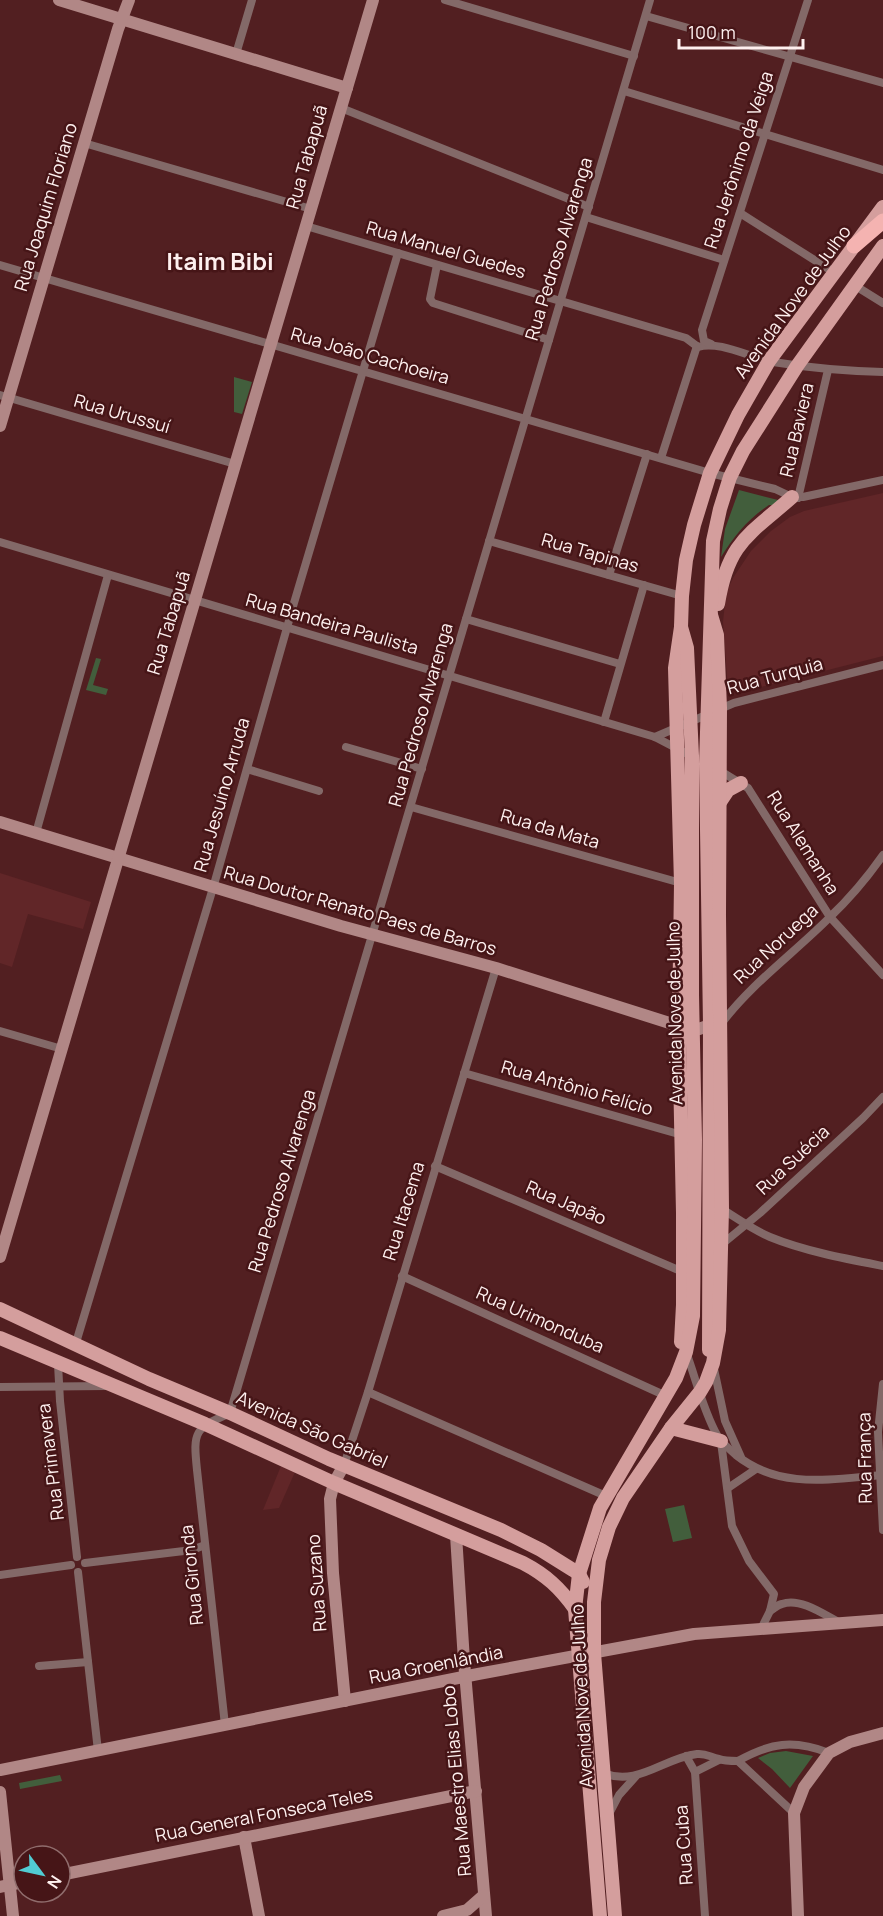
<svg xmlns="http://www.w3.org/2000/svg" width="883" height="1916" font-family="Manrope,sans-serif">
  <rect width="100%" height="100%" fill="#521f21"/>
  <g fill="#612628">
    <polygon points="883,493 883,656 737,693 728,690 723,622 726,593 733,578 751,551 771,531 790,517 804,511"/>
    <polygon points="0,873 91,902 83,929 28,914 12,967 0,963"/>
    <polygon points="281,1466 295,1472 279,1508 263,1510"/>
  </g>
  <g fill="#425e3c">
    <polygon points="234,377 252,382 242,414 234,412"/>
    <path d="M739,490L782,501L773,505H769C748,519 734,536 721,557L725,529Z"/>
    <polygon points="96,658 101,659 93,685 108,689 106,695 86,690"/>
    <polygon points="684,1505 692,1538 673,1542 665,1509"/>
    <polygon points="786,1751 813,1756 790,1788 772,1769 758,1758 770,1753"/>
    <polygon points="60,1775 62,1781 20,1789 19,1783"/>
  </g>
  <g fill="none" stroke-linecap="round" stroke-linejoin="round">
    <g stroke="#836968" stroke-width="8">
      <polyline points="445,0 634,56"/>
      <polyline points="646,16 883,83"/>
      <polyline points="236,54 252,0"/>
      <polyline points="624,91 883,170"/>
      <polyline points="341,108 589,207"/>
      <polyline points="84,143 311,209"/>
      <polyline points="740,213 835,273"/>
      <polyline points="586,217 724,260"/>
      <path d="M306,226L686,338L698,347C719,340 751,358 773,362C810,368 846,371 883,372"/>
      <polyline points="0,265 710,473 775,489 792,497 803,497 883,480"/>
      <polyline points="437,265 430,299 433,303 549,340"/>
      <polyline points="854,285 883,303"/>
      <polyline points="711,344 704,341 702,330 808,0"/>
      <polyline points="0,395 235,464"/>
      <polyline points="661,458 697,346"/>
      <polyline points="798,498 828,370"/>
      <polyline points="489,541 682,596"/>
      <polyline points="0,542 655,737 695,758"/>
      <polyline points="609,575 647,454"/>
      <polyline points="466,619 620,664"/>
      <polyline points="604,722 644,585"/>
      <polyline points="655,737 734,703 883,665"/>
      <polyline points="346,747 422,769"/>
      <polyline points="247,769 319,791"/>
      <polyline points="717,769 748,788 830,917 883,975"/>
      <polyline points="411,807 681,883"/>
      <polyline points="36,833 108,575"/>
      <path d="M721,1024C752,983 793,954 829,918C849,899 867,878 883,855"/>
      <polyline points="0,1031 62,1049"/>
      <polyline points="464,1073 682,1135"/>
      <polyline points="435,1166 683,1272"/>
      <path d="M722,1209C738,1219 753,1230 770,1237C804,1251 847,1259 883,1266"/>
      <polyline points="721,1245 760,1213 863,1118 883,1097"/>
      <polyline points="402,1276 664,1395"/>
      <polyline points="75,1346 213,888 294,603 398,253"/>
      <path d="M686,1352C696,1379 703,1410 717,1435C722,1443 729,1449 736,1455C780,1490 831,1479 883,1475"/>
      <polyline points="58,1364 60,1401 77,1557"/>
      <polyline points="713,1364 725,1421 741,1457"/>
      <polyline points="883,1384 878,1432 883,1530"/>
      <polyline points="0,1387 108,1386"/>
      <polyline points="368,1392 606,1496"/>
      <polyline points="721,1442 732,1526 749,1561 774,1594 770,1611 761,1629"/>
      <polyline points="344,1465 368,1392 496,968"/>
      <polyline points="728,1488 756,1469"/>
      <polyline points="85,1563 192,1550 205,1545"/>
      <polyline points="78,1572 98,1751"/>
      <polyline points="0,1575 71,1565"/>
      <path d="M770,1611C774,1609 777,1605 782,1604C800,1597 825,1615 840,1623"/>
      <polyline points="39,1666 88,1662"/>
      <path d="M225,1725L197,1470C193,1431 194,1429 230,1413L650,0"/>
      <polyline points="686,1756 695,1772 705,1916"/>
      <path d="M738,1761C770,1743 793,1739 829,1753"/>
      <polyline points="738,1761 794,1813"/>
      <polyline points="695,1772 719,1760"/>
      <path d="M603,1773C638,1787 663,1758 697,1754C706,1753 710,1757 719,1759C724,1761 732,1761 738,1761"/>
      <polyline points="609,1814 619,1795 636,1776"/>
    </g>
    <g stroke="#b18786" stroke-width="12">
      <polyline points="59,0 347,88"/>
      <polyline points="0,426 118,29 129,0"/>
      <polyline points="0,822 341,926 496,968 679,1026 699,1029 710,1025"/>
      <polyline points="0,1257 373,0"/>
      <polyline points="344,1465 334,1483 330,1499 333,1573 345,1701"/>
      <polyline points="456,1535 464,1661 486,1916"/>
      <polyline points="0,1770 478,1674 694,1634 883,1620"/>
      <polyline points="0,1792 13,1916"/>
      <polyline points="244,1837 259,1916"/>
      <polyline points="60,1875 476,1791"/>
      <polyline points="0,1887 24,1882"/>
      <polyline points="443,1916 467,1910 484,1895"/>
      <polyline points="798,1916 794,1813 804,1787 829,1753 850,1742 883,1733"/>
    </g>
    <g stroke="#d49e9d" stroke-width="14">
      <path d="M718,604C728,542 749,535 792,497"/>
      <polyline points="720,802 728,790 741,783"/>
      <polyline points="0,1309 149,1379 230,1413 329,1459 501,1530 541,1550 573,1570 579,1574 583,1582"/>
      <path d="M0,1338L205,1424L334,1483L523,1563C546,1575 560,1588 575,1609"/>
      <polyline points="681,1342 683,1305 683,1213 679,1026 681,883 675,668 681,627 682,596 686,560 694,525 710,473 738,415 769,361 883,207"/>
      <polyline points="709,1350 710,1025 706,764 713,541 720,509 730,477 743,451 797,366 883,246"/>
      <polyline points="671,1428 721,1441"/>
      <polyline points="600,1916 575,1609 579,1574 600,1508 676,1378 686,1352 693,1316 695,1140 692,995 692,756 687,648 681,627"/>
      <polyline points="615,1916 594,1653 594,1602 599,1560 609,1527 623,1498 671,1428 700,1392 706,1382 713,1363 719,1330 722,1209 719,915 720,708 717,635 711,615"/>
    </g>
    <polyline stroke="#f4b3b1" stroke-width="15" points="854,246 883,221"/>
  </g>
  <g text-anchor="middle" stroke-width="5" stroke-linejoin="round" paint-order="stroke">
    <g font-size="18" fill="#fef0ef" stroke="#461517">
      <text transform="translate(307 157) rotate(-74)" y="6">Rua Tabapuã</text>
      <text transform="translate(739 160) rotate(-72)" y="6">Rua Jerônimo da Veiga</text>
      <text transform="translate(46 207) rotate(-73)" y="6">Rua Joaquim Floriano</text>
      <text transform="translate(559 249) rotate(-73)" y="6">Rua Pedroso Alvarenga</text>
      <text transform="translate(446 250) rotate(16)" y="6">Rua Manuel Guedes</text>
      <text transform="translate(793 302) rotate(-54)" y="6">Avenida Nove de Julho</text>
      <text transform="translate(370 356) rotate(16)" y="6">Rua João Cachoeira</text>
      <text transform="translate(122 414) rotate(16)" y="6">Rua Urussuí</text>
      <text transform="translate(797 430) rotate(-77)" y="6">Rua Baviera</text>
      <text transform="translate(590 553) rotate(16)" y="6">Rua Tapinas</text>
      <text transform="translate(169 623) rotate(-73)" y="6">Rua Tabapuã</text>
      <text transform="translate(332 624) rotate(16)" y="6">Rua Bandeira Paulista</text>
      <text transform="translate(775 676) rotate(-15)" y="6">Rua Turquia</text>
      <text transform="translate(421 715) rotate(-74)" y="6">Rua Pedroso Alvarenga</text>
      <text transform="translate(222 795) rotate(-74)" y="6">Rua Jesuíno Arruda</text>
      <text transform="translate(550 829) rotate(16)" y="6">Rua da Mata</text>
      <text transform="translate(803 843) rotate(58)" y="6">Rua Alemanha</text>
      <text transform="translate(360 911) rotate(16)" y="6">Rua Doutor Renato Paes de Barros</text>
      <text transform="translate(776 944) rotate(-43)" y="6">Rua Noruega</text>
      <text transform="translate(675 1013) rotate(-91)" y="6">Avenida Nove de Julho</text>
      <text transform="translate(577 1088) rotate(16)" y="6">Rua Antônio Felício</text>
      <text transform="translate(793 1160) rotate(-43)" y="6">Rua Suécia</text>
      <text transform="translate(282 1181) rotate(-73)" y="6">Rua Pedroso Alvarenga</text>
      <text transform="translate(566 1203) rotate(23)" y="6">Rua Japão</text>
      <text transform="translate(404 1211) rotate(-73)" y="6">Rua Itacema</text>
      <text transform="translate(540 1320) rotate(24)" y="6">Rua Urimonduba</text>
      <text transform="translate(312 1430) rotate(24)" y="6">Avenida São Gabriel</text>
      <text transform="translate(865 1458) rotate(-91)" y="6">Rua França</text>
      <text transform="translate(51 1462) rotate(-97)" y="6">Rua Primavera</text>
      <text transform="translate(192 1575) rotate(-96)" y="6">Rua Gironda</text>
      <text transform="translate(317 1583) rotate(-94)" y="6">Rua Suzano</text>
      <text transform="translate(436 1665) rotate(-11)" y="6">Rua Groenlândia</text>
      <text transform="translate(582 1696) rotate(-93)" y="6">Avenida Nove de Julho</text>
      <text transform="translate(457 1781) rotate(-95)" y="6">Rua Maestro Elias Lobo</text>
      <text transform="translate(264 1815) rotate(-11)" y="6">Rua General Fonseca Teles</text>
      <text transform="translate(684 1845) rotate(-94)" y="6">Rua Cuba</text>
    </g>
    <g font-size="24" font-weight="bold" fill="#fef0ef" stroke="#461517">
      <text x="220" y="270">Itaim Bibi</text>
    </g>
  </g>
  <g transform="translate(42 1874) rotate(123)"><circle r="28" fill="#461517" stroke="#906d6d" stroke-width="1.5"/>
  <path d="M0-4.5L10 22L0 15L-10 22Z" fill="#51ccd3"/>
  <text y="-9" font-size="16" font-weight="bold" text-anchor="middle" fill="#fef0ef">N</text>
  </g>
  <path d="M679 39v9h124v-9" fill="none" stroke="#fef0ef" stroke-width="3"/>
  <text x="688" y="39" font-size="18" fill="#fef0ef" stroke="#461517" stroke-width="4.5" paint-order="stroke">100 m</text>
</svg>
